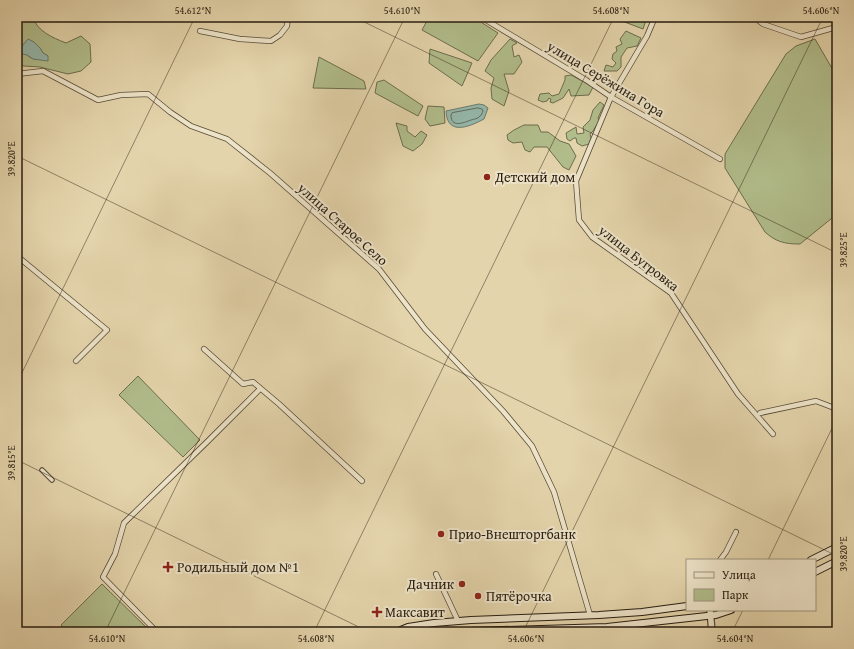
<svg xmlns="http://www.w3.org/2000/svg" width="854" height="649" font-family="'Gentium Book Plus',serif">
  <rect width="100%" height="100%" fill="#e4d4ab"/>
  <filter id="stains"><feTurbulence type="fractalNoise" baseFrequency=".005" numOctaves="4"/><feColorMatrix values="0 0 0 0 .2 0 0 0 0 .09 0 0 0 0 .02 0 0 0 .5 -.17"/></filter>
  <radialGradient id="worn" r=".72"><stop offset=".6" stop-color="#630" stop-opacity="0"/><stop offset="1" stop-color="#630" stop-opacity=".3"/></radialGradient>
  <g fill="#b1bd8b" stroke="#6c6d4e" fill-rule="evenodd">
    <path d="M17,17H32C39,32 51,37 66,43L81,36L90,44L91,62L81,71L68,74L40,67L24,66L17,64ZM40,48L43,53L48,56C40,59 35,62 27,55Z"/>
    <polygon points="429,17 473,17 498,33 478,61 422,30"/>
    <polygon points="622,17 647,17 643,29 622,21"/>
    <polygon points="626,31 641,38 637,46 627,48 621,57 621,67 617,71 604,71 606,65 613,67 616,63 612,59 613,54 617,51 616,47 622,44 620,39"/>
    <polygon points="510,39 517,43 512,46 514,57 519,55 522,62 514,74 504,74 509,91 504,106 492,99 491,88 494,78 485,71 491,60"/>
    <path d="M815,39L837,77V214L800,244C785,244 776,242 765,232L725,168V154L786,54L796,46Z"/>
    <polygon points="430,49 472,63 462,86 429,63"/>
    <polygon points="319,57 364,81 366,89 313,88"/>
    <polygon points="571,75 593,87 589,95 571,96 569,89 563,98 553,103 550,102 551,99 549,98 547,101 543,102 538,100 540,94 549,93 552,96 559,94 565,80 565,76"/>
    <polygon points="384,80 423,106 418,116 375,93 377,82"/>
    <polygon points="600,102 604,105 598,118 599,121 593,131 590,134 591,138 589,144 582,146 577,143 576,138 574,138 570,141 567,139 566,133 576,127 577,134 584,133 583,127 590,120 593,110"/>
    <polygon points="428,106 444,107 445,123 430,126 425,119"/>
    <polygon points="396,123 407,126 407,131 415,137 421,131 427,135 422,144 413,151 403,146"/>
    <polygon points="524,125 538,125 541,132 548,132 560,141 569,144 576,156 569,170 563,167 547,147 534,147 530,152 525,150 522,142 513,143 508,140 507,135 514,130"/>
    <polygon points="138,376 200,440 183,457 119,395"/>
    <polygon points="102,584 151,632 68,632 61,625"/>
  </g>
  <g fill="#95b8ac" stroke="#697a6e">
    <polygon points="28,39 34,42 40,48 43,53 48,56 48,61 33,59 27,55 22,54 20,50 23,45"/>
    <path d="M479,104L484,105L488,108L484,119C469,127 447,136 446,111Z"/>
  </g>
  <g fill="none" stroke-linecap="round" stroke-linejoin="round">
    <path stroke="#5e6a5e" stroke-width="1" d="M478,108L482,109L483,111C482,113 482,115 480,116C478,119 474,119 471,120C463,123 451,128 451,115L452,113Z"/>
    <g stroke="#564b37" stroke-width="5.5">
      <polyline id="pedestrian" points="42,470 52,480"/>
    </g>
    <g stroke="#564b37" stroke-width="6">
      <g id="minor">
        <polyline points="481,17 586,80 611,97 720,159"/>
        <polyline points="655,17 647,36 611,97 576,181 579,220 592,237 671,293 738,394 773,434"/>
        <polyline points="754,17 763,24 801,37 833,28 837,26"/>
        <polyline points="200,31 240,39 271,41 280,35 287,26 288,17"/>
        <polyline points="17,74 43,71 98,100 121,95 148,94 170,112 191,126 227,139 270,173 379,269 425,329 503,411 532,446 554,492 590,615"/>
        <polyline points="17,256 107,330 76,361"/>
        <polyline points="204,349 243,384 253,382 279,404 362,481"/>
        <polyline points="760,413 816,401 837,409"/>
        <polyline points="720,560 726,552 736,532"/>
        <polyline points="436,574 458,621"/>
        <polyline points="157,632 103,577 115,554 124,523 208,441 260,389"/>
      </g>
    </g>
    <g stroke="#564b37" stroke-width="8">
      <polyline id="tertiary" points="710,610 712,632"/>
    </g>
    <g stroke="#271d10" stroke-width="8">
      <g id="secondary">
        <polyline points="811,560 837,547"/>
        <polyline points="815,572 837,561"/>
        <polyline points="396,632 408,627 434,623 471,620 599,615 642,612 687,606"/>
        <polyline points="435,632 607,627 716,615 731,610"/>
      </g>
    </g>
    <use href="#pedestrian" stroke="#ede3c8" stroke-width="3.5"/>
    <use href="#minor" stroke="#ede3c8" stroke-width="4.5"/>
    <use href="#tertiary" stroke="#ede3c8" stroke-width="5.5"/>
    <use href="#secondary" stroke="#ede3c8" stroke-width="6"/>
  </g>
  <path fill="none" stroke="#271d10" stroke-width="1" stroke-opacity="0.45" d="M354,17L837,253M17,156L837,556M17,383L195,17M17,460L369,632M768,560L837,418M105,632L405,17M314,632L614,17M523,632L823,17M732,632L743,610"/>
  <g fill="#8f2418" stroke="#ede3c8" stroke-width="1.5">
    <circle cx="487" cy="177" r="4"/>
    <circle cx="441" cy="534" r="4"/>
    <path d="M166 561h4v4h4v4h-4v4h-4v-4h-4v-4h4z"/>
    <circle cx="462" cy="584" r="4"/>
    <circle cx="478" cy="596" r="4"/>
    <path d="M375 606h4v4h4v4h-4v4h-4v-4h-4v-4h4z"/>
  </g>
  <g text-anchor="middle" stroke-width="4" stroke-linejoin="round" paint-order="stroke">
    <g font-size="14" fill="#271d10" stroke="#ede3c8">
      <text transform="translate(606 79) rotate(31)" y="5">улица Серёжина Гора</text>
      <text transform="translate(343 224) rotate(42)" y="5">улица Старое Село</text>
      <text transform="translate(639 258) rotate(38)" y="5">улица Бугровка</text>
    </g>
    <g font-size="14" fill="#271d10" stroke="#ede3c8" text-anchor="start">
      <text x="495" y="182">Детский дом</text>
      <text x="449" y="539">Прио-Внешторгбанк</text>
      <text x="177" y="572">Родильный дом №1</text>
      <text x="454" y="589" text-anchor="end">Дачник</text>
      <text x="486" y="601">Пятёрочка</text>
      <text x="385" y="617">Максавит</text>
    </g>
  </g>
  <rect width="854" height="649" fill="none" stroke="#e4d4ab" stroke-width="44"/>
  <rect x="686" y="559" width="130" height="52" fill="#ede3c8" stroke="#9e947e"/>
  <rect x="694" y="572" width="20" height="6" fill="#ede3c8" stroke="#9e947e"/>
  <text x="722" y="579" font-size="12" fill="#271d10">Улица</text>
  <rect x="694" y="589" width="20" height="12" fill="#b1bd8b" stroke="#9e947e"/>
  <text x="722" y="599" font-size="12" fill="#271d10">Парк</text>
  <rect x="22" y="22" width="810" height="605" fill="none" stroke="#271d10" stroke-width="1.5"/>
  <g font-size="10" text-anchor="middle" fill="#271d10">
    <text x="193" y="14">54.612°N</text>
    <text x="402" y="14">54.610°N</text>
    <text x="611" y="14">54.608°N</text>
    <text x="821" y="14">54.606°N</text>
    <text transform="translate(11 159) rotate(-90)" y="4">39.820°E</text>
    <text transform="translate(843 250) rotate(-90)" y="4">39.825°E</text>
    <text transform="translate(11 463) rotate(-90)" y="4">39.815°E</text>
    <text transform="translate(843 554) rotate(-90)" y="4">39.820°E</text>
    <text x="107" y="642">54.610°N</text>
    <text x="316" y="642">54.608°N</text>
    <text x="526" y="642">54.606°N</text>
    <text x="735" y="642">54.604°N</text>
  </g>
  <rect width="100%" height="100%" filter="url(#stains)"/>
  <rect width="100%" height="100%" fill="url(#worn)"/>
</svg>
